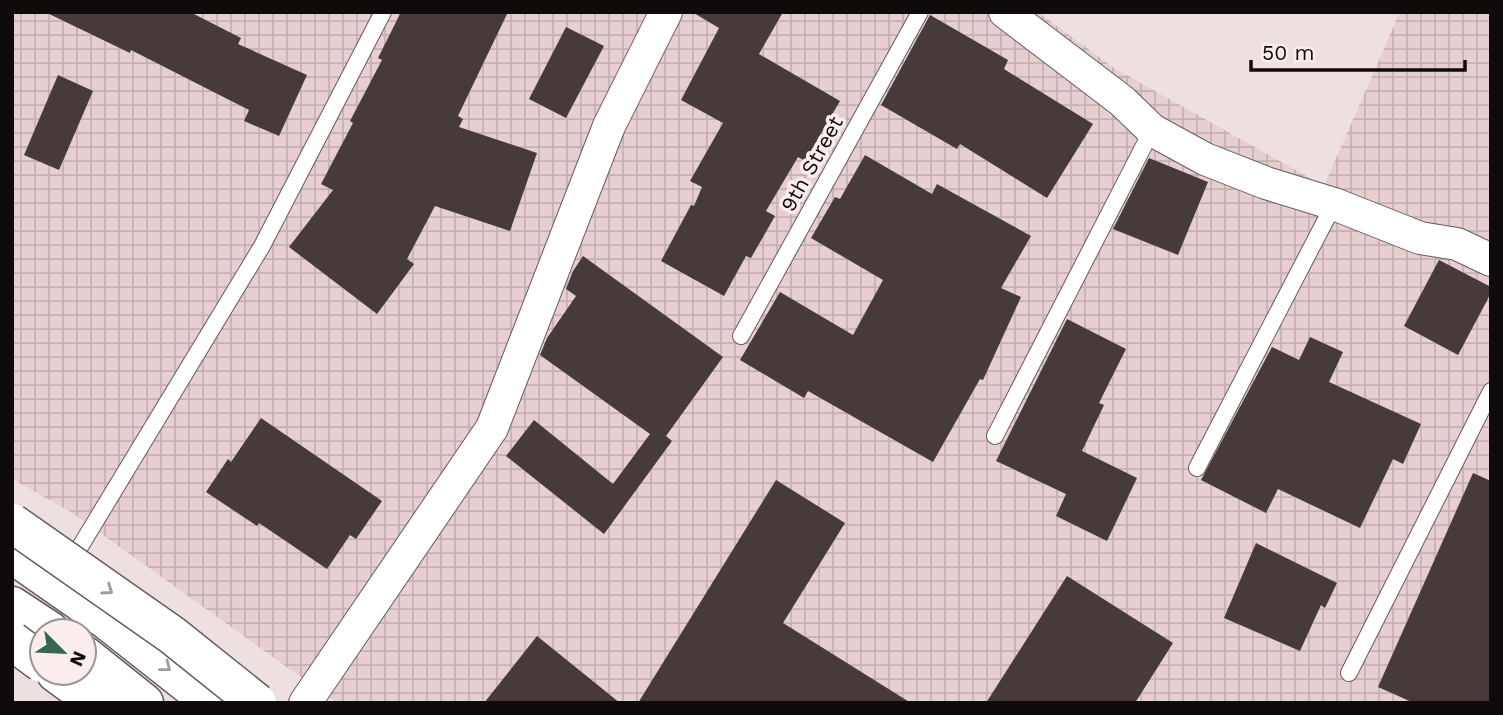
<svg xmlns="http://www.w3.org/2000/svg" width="1503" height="715" font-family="'Work Sans',sans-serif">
  <defs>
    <pattern id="industrial-grid" width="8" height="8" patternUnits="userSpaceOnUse" patternTransform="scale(1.75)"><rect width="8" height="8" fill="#e7cfd1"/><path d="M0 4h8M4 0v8" fill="none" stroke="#c5b0b2"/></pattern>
  </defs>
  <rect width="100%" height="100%" fill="#eedfe0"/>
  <polygon fill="url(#industrial-grid)" points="12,12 1038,12 1114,68 1324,186 1400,12 1491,12 1491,703 337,703 71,512 12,479"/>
  <g fill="#463a3b">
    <polygon points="45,12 190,12 241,38 238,44 307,75 279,136 244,121 249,110 131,50 130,53"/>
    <polygon points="401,12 508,12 458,116 463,119 459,127 537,153 510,231 435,206 407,259 414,264 377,314 289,247 333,190 321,184 353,123 350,121 382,60 378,58"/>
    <polygon points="692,12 783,12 759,54 840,101 805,161 798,157 766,211 775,216 751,258 746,256 724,296 661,261 691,205 694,206 702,187 690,181 723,123 681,100 719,28"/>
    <polygon points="930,15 1008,60 1004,69 1093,124 1047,198 960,144 957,149 881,105"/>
    <polygon points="566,27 604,46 566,118 529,99"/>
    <polygon points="58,75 93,91 59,170 24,155"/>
    <polygon points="865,155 932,194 937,184 1031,236 1001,288 1021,297 983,380 980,379 933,462 808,391 804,398 740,360 780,292 853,335 883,280 811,238 835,197 840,199"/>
    <polygon points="1149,158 1208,182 1178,255 1113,229"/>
    <polygon points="583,256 723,357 666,436 672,441 604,534 506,456 534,420 613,484 650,434 540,355 547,338 576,296 566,289 573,271"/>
    <polygon points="1439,260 1491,287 1491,293 1458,355 1404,326"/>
    <polygon points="1067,319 1126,349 1099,403 1104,405 1082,451 1137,478 1107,541 1056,516 1066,494 996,461"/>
    <polygon points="1310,337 1343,352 1329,382 1421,424 1403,464 1393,459 1360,528 1278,489 1266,513 1201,480 1272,347 1299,360"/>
    <polygon points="261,418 382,501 356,539 350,535 327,569 259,523 257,526 206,492 228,459 231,462"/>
    <polygon points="1473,473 1491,481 1491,703 1414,703 1378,687"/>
    <polygon points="776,480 845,523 783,623 911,703 638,703"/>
    <polygon points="1256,543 1337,583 1325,608 1321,605 1300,651 1224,618"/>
    <polygon points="1067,576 1173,643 1135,703 986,703"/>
    <polygon points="537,636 620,703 484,703"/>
  </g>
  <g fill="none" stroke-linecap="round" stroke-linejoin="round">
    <g stroke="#675a5b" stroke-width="18">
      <g id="service">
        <polyline points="741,336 920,12"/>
        <polyline points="995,436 1152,130"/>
        <polyline points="1197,468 1334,204"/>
        <polyline points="69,565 262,246 383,12"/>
        <polyline points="1349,673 1491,391"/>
      </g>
    </g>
    <g stroke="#675a5b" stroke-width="34">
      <g id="minor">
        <polyline points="1005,12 1122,101 1152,130 1205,159 1266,183 1334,204 1420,238 1457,244 1491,260"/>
        <polyline points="305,703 492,428 609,126 666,12"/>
      </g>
    </g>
    <g stroke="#675a5b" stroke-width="41">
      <g id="primary">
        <polyline points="12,554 108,621 212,703"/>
        <polyline points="12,606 50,631"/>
        <polyline points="84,655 144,703"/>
      </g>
    </g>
    <g stroke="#675a5b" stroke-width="41">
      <polyline id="trunk" points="56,673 97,703"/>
    </g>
    <use href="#service" stroke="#fff" stroke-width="16"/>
    <use href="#minor" stroke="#fff" stroke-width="32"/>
    <use href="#primary" stroke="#fff" stroke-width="38"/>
    <use href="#trunk" stroke="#fff" stroke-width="38"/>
    <g stroke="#675a5b" stroke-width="41" stroke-linecap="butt">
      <g id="trunk-bridge">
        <polyline points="12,523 172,635 257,703"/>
        <polyline points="12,641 42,663"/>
      </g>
    </g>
    <use href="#trunk-bridge" stroke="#fff" stroke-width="38"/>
  </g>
  <defs><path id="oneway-chevron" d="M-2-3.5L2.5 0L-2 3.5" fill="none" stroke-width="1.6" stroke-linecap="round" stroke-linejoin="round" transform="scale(1.75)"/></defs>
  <g stroke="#9f9d9d">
    <use href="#oneway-chevron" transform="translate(108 590) rotate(35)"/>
    <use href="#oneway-chevron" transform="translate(166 667) rotate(38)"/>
  </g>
  <g text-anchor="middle" stroke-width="7" stroke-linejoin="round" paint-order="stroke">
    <g font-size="21" fill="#100b0b" stroke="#fbeced">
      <text transform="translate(812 164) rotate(-61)" y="7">9th Street</text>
    </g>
  </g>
  <rect width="1503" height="715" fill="none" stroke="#100b0b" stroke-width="28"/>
  <g transform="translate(63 652) rotate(114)"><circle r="33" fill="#fbeced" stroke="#9d9293" stroke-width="2"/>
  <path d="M0-5L12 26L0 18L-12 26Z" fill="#31684f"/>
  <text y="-10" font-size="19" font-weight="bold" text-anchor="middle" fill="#100b0b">N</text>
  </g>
  <path d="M1251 60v10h214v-10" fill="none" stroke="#100b0b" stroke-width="3.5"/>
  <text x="1262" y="60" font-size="21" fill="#100b0b" stroke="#fbeced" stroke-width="5" paint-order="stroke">50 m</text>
</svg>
